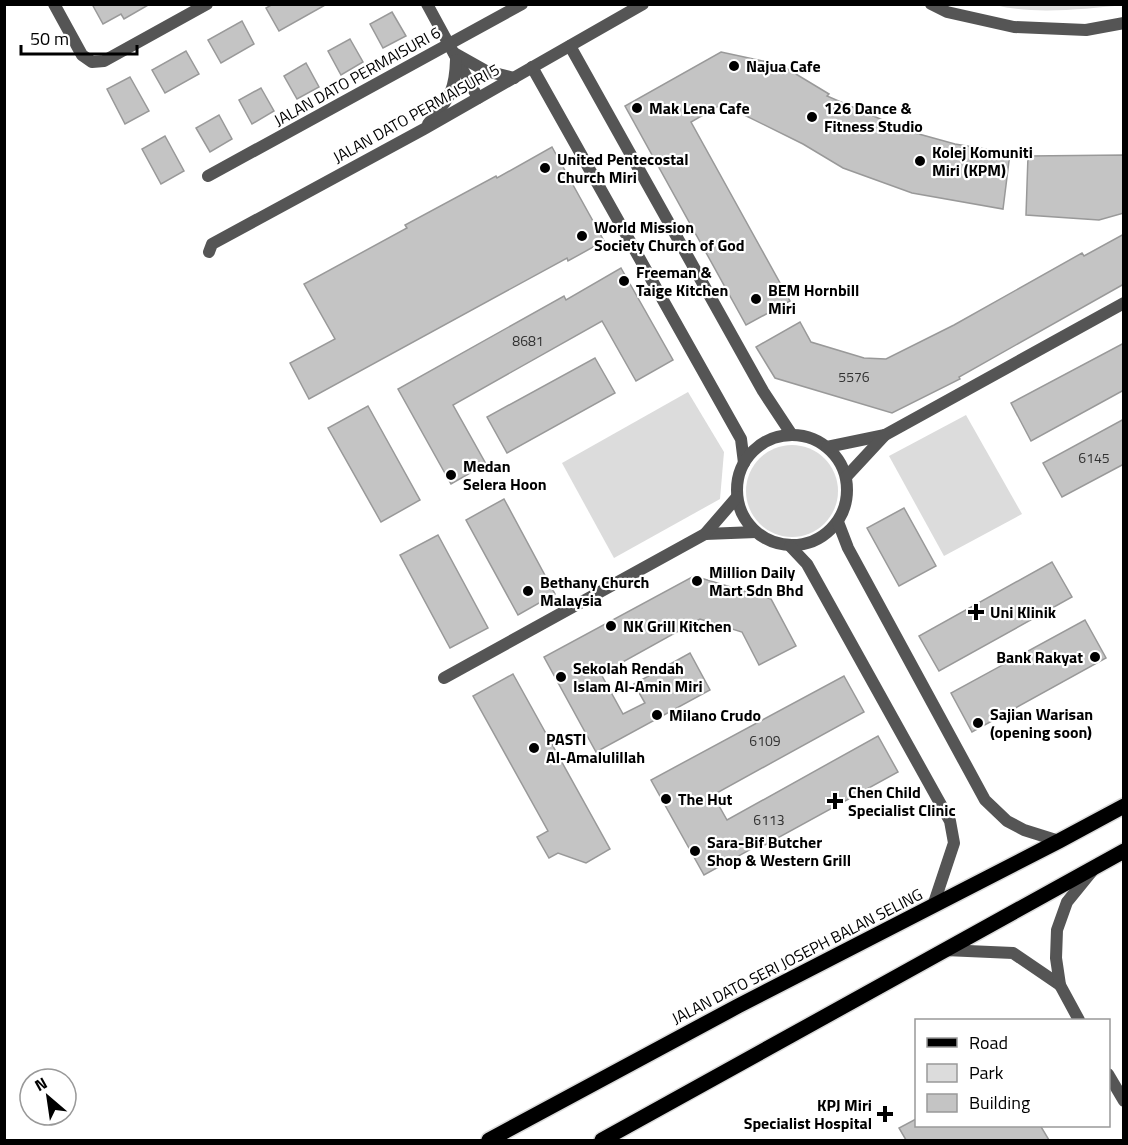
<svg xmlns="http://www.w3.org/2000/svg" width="1128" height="1145" font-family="'Titillium Web',sans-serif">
  <rect width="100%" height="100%" fill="#fff"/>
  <g fill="#dcdcdc">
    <path d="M995,5L1123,4L1124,5C1084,9 1034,15 995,5Z"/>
    <polygon points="688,392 724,452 720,499 614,558 562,463"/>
    <polygon points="966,415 1022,514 944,556 889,456"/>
    <circle cx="792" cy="491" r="46"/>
  </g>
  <g fill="#c4c4c4" stroke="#999" stroke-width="1.5">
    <polygon points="92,4 150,4 124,19 121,14 103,24"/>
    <polygon points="273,4 327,4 279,31 266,8"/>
    <polygon points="392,12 406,36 383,48 370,24"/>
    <polygon points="242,21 254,44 221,63 208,40"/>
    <polygon points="350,39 363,62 341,75 328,51"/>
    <polygon points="186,51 199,74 165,93 152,70"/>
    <polygon points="721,52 781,65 829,94 827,96 908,131 955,144 1010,153 1003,209 912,193 843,168 803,144 722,104 691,122 790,301 746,325 625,106"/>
    <polygon points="306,63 319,87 297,99 284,76"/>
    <polygon points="130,77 149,111 125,124 107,89"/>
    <polygon points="261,88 274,111 252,124 239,100"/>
    <polygon points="219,115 232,139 210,152 196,128"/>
    <polygon points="165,136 184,171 161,184 142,149"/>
    <polygon points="552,147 604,241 568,261 567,258 309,399 290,363 335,339 304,284 407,228 405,225 496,176 497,178"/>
    <polygon points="1124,155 1124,213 1099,220 1026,215 1028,156"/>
    <polygon points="1124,234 1124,284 959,377 960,379 892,413 775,378 756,347 800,322 811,342 864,358 886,359 954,325 1082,253 1084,256"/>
    <polygon points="621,268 673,360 636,381 602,321 453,405 486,464 451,484 398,389 564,296 566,300"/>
    <polygon points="1124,343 1124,390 1031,441 1011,403"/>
    <polygon points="595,358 615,393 507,453 487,417"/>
    <polygon points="368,406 420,500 381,522 328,428"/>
    <polygon points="1124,419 1124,464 1062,497 1043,463"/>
    <polygon points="504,499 555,594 518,615 466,520"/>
    <polygon points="904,508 936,566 899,586 867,528"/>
    <polygon points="438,535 488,628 450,648 400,555"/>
    <polygon points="1052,562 1072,597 939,671 919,636"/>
    <polygon points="694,576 771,599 796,646 759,665 742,632 700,619 601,674 623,714 645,703 634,684 690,653 710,690 596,752 544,657"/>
    <polygon points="1085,620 1106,658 972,732 951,693"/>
    <polygon points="513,674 610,849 586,863 558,853 549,858 537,837 548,831 473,696"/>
    <polygon points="844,676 864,712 713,795 727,820 878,736 898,772 765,845 764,842 704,875 651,780"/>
    <polygon points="916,1119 916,1125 1040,1125 1049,1140 906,1140 899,1128"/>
  </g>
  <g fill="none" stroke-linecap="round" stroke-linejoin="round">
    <g stroke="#dbdbdb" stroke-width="18">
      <g id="primary">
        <polyline points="489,1140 738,1006 1059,841 1124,806"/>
        <polyline points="602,1140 1124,851"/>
      </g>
    </g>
    <g stroke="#555" stroke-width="12">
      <polyline points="54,4 82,55 92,62 104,61 207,4"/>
      <polyline points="427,4 478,98"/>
      <polyline points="570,46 763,391 792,435"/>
      <polyline points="454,53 486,71 514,78"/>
      <polyline points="532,67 741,439 744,463"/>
      <path d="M428,124C448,99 455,94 456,60"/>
      <polyline points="208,176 522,4"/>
      <polyline points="209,252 212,244 424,129 643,4"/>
      <circle cx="792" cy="490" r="55"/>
      <polyline points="827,447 885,435"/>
      <polyline points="846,477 885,435 1124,303"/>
      <polyline points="838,522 848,548 985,800 1007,821 1024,830 1059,841"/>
      <polyline points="705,534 756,532"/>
      <polyline points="790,546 807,564 950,821 954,843 933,906"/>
      <polyline points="444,678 705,534 737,497"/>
      <polyline points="945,950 1013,953 1060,985"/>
      <polyline points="1079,1020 1060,985 1056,958 1057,930 1067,902 1093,870"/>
      <polyline points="1108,1074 1124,1101"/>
    </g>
    <polyline stroke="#555" stroke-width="12" points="931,4 947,12 1014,27 1086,30 1124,23"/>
    <use href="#primary" stroke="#000" stroke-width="15"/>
  </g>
  <g fill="#000" stroke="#fff" stroke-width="2">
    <circle cx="734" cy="66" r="6"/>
    <circle cx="637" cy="108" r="6"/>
    <circle cx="812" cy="117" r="6"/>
    <circle cx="920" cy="161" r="6"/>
    <circle cx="545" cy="168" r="6"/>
    <circle cx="582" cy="236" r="6"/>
    <circle cx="624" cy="281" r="6"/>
    <circle cx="756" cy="299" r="6"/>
    <circle cx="451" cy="475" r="6"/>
    <circle cx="697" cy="581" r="6"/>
    <circle cx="528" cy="591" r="6"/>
    <path d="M973 603h6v6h6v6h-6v6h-6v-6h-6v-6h6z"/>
    <circle cx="611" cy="626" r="6"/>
    <circle cx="1095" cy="657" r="6"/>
    <circle cx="561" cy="677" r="6"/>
    <circle cx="657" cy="715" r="6"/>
    <circle cx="978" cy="723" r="6"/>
    <circle cx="534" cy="748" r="6"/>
    <circle cx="666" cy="799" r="6"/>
    <path d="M832 792h6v6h6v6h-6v6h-6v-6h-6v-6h6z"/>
    <circle cx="695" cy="851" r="6"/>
    <path d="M882 1105h6v6h6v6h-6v6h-6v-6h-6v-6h6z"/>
  </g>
  <g text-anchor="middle" stroke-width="4.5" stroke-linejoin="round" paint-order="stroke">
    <g font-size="14" fill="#313131">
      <text x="528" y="346">8681</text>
      <text x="854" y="382">5576</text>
      <text x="1094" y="463">6145</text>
      <text x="765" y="746">6109</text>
      <text x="769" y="825">6113</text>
    </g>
    <g font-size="16" font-weight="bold" fill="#000" stroke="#fff" text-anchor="start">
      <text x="746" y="72">Najua Cafe</text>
      <text x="649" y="114">Mak Lena Cafe</text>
      <text x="824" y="114">126 Dance &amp;<tspan x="824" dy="18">Fitness Studio</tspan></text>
      <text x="932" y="158">Kolej Komuniti<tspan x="932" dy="18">Miri (KPM)</tspan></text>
      <text x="557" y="165">United Pentecostal<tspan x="557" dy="18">Church Miri</tspan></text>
      <text x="594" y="233">World Mission<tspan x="594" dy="18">Society Church of God</tspan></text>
      <text x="636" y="278">Freeman &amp;<tspan x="636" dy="18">Taige Kitchen</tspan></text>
      <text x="768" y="296">BEM Hornbill<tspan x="768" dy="18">Miri</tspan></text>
      <text x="463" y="472">Medan<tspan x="463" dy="18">Selera Hoon</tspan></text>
      <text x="709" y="578">Million Daily<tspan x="709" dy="18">Mart Sdn Bhd</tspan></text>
      <text x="540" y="588">Bethany Church<tspan x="540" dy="18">Malaysia</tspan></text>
      <text x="990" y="618">Uni Klinik</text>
      <text x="623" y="632">NK Grill Kitchen</text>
      <text x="1083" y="663" text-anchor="end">Bank Rakyat</text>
      <text x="573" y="674">Sekolah Rendah<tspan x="573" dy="18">Islam Al-Amin Miri</tspan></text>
      <text x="990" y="720">Sajian Warisan<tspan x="990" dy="18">(opening soon)</tspan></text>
      <text x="669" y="721">Milano Crudo</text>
      <text x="546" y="745">PASTI<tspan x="546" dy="18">Al-Amalulillah</tspan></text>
      <text x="848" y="798">Chen Child<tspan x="848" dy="18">Specialist Clinic</tspan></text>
      <text x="678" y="805">The Hut</text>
      <text x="707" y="848">Sara-Bif Butcher<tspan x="707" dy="18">Shop &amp; Western Grill</tspan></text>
      <text x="872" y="1111" text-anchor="end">KPJ Miri<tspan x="872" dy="18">Specialist Hospital</tspan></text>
    </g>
    <g font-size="16" fill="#000" stroke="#fff">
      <text transform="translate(357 76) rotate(-29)" y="6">JALAN DATO PERMAISURI 6</text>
      <text transform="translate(416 113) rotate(-29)" y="6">JALAN DATO PERMAISURI 5</text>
      <text transform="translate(797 956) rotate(-27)" y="6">JALAN DATO SERI JOSEPH BALAN SELING</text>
    </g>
  </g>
  <rect width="1128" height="1145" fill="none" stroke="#000000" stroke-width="12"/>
  <rect x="915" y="1019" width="195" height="108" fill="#ffffff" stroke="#999999" stroke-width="1.5"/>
  <rect x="927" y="1038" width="30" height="9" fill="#000000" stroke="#999999" stroke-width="1.5"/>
  <text x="969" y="1049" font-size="18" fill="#000000">Road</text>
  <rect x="927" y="1064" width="30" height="18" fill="#dcdcdc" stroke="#999999" stroke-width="1.5"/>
  <text x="969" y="1079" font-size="18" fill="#000000">Park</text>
  <rect x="927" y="1094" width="30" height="18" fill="#c4c4c4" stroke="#999999" stroke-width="1.5"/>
  <text x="969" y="1109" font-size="18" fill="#000000">Building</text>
  <g transform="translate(48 1097) rotate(331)"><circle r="28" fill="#ffffff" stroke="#999999" stroke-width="1.5"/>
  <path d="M0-4.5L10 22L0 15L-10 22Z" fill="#000000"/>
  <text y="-9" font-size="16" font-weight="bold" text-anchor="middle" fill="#000000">N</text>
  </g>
  <path d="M21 45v9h116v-9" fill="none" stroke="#000000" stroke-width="3"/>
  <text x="30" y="45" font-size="18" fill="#000000" stroke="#ffffff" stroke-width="4.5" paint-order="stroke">50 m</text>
</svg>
